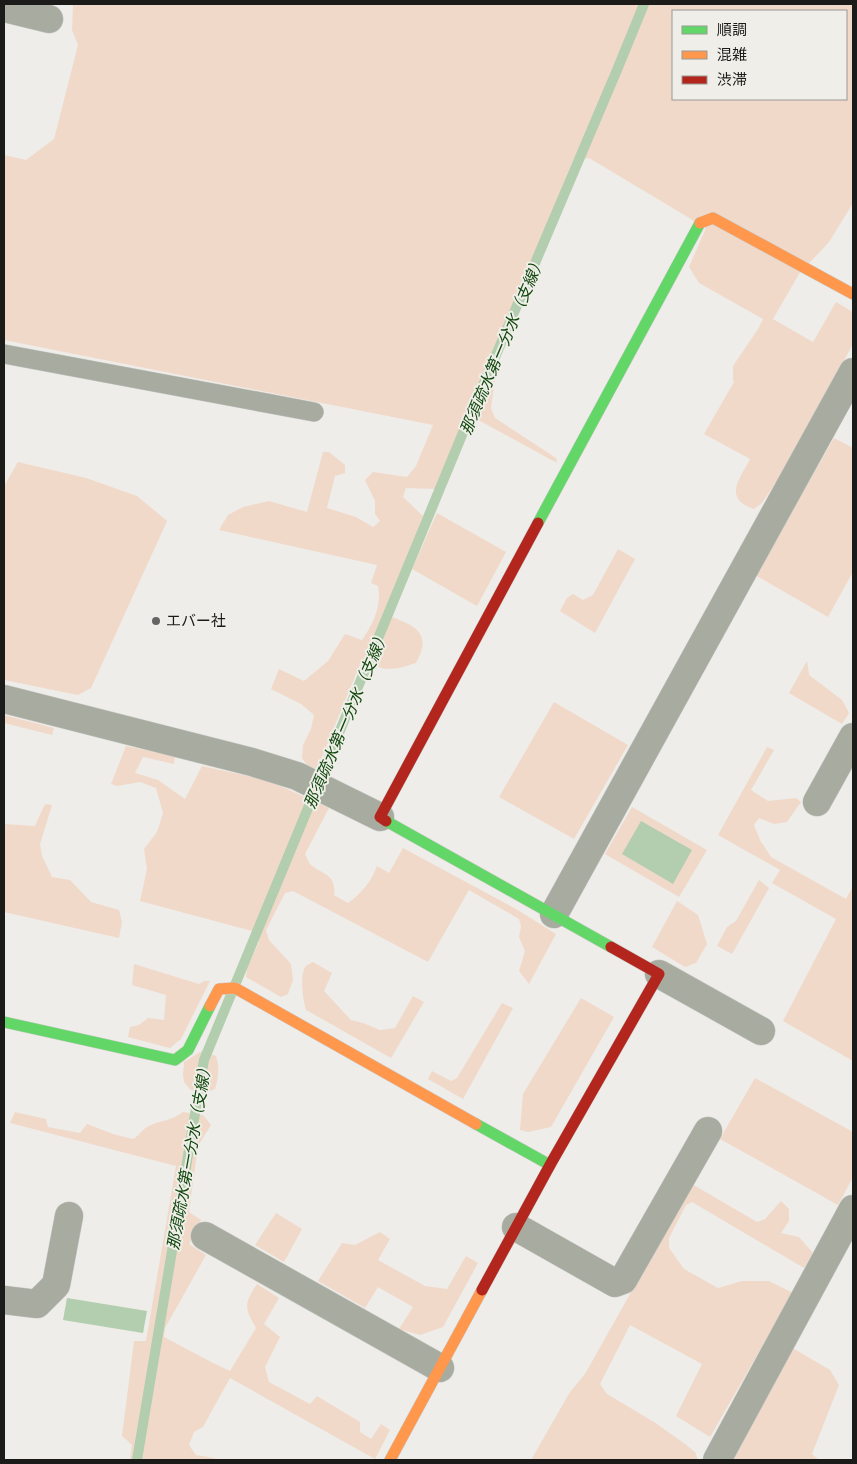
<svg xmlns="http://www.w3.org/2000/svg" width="857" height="1464" font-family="'Noto Sans','Noto Sans JP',sans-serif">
  <rect width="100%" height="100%" fill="#eeede9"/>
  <g fill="#f1d9c9" fill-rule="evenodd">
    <path d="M73,4H853V203L829,242L799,274L773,319L813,342L836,302L853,312V344L780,476L762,503L754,509C722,498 740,479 750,459L704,434L734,382L733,379V366L758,329L763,319L699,283L689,267L706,228L589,158L573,160L492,359L496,372L491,408L495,418L556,458L557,463L469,415L460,430L435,489L406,488L403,497L423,516L384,614C412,625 434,630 416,663C397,669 380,675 366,657L361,662L317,769L307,765L302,758L303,745L311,729L314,715L301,704L271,689L279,669L304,681L328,661L345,634L362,640C373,624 382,606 378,586L371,583L377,565L219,530L228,515L243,507L269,501L307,512L323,452H329L345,465V473L335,476L327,508L356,517L373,527L380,521L375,514V501L365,480L373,472L407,477L416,466L433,425L4,340V155L26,160L54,139L78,45L72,30ZM673,11H846V99H673Z"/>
    <polygon points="834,438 853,448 853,572 828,617 755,575"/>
    <polygon points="18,462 86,478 137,496 167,521 91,688 78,695 4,680 4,486"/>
    <polygon points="437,513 506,552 477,606 412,569"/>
    <polygon points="618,549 635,559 595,633 560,611 567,598 573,594 583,600 593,595"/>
    <polygon points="807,661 809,675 842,700 849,713 842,724 789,693"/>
    <polygon points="554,702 628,745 574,839 499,797"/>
    <polygon points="4,715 54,728 52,735 4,723"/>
    <path d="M126,746L175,756L174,764L143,757L135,773L158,780L185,799L202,766L267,780L329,808L305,854C307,858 308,862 311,865C325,876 336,874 334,895L348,903C362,893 371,882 377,866L389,873L403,848L516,909L556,934L529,984L519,971L525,951L519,937L521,926L519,919L469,890L428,962L293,891L285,893L266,930L269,940L291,964L293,980L288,994L281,997L246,977L247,968L259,942L252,931L140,901L147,869L144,849L157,832L163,813L156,788L140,782L117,786L111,784Z"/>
    <polygon points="767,747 774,750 751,790 768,801 796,798 801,802 787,822 774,824 759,818 754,825 760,840 771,857 846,899 853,886 853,1061 783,1021 836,919 772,883 780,870 718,835"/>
    <polygon points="45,804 52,805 40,844 42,856 52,877 70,880 91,902 119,910 122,922 119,938 4,912 4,824 35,826"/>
    <polygon points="632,807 707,850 679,897 605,854"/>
    <polygon points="759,880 769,888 732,954 717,946 727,927 736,921"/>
    <polygon points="677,901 698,915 707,944 696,963 685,967 652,947"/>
    <path d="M313,962L332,973L324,991L351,1020L363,1023L380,1030L395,1028L413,996L424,1002L391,1058L306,1010C303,1001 299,974 306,966C308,964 311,963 313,962Z"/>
    <polygon points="134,964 199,984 204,981 210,981 181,1039 170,1048 128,1037 130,1027 139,1025 148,1018 164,1020 166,995 132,985"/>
    <polygon points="581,998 614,1017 551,1127 528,1132 520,1130 523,1094"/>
    <polygon points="502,1003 513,1008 463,1099 428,1079 432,1071 451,1081 457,1078"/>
    <path d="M202,1051L216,1056C220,1067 218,1079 215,1089L203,1094L191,1090L184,1082L183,1075L184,1062Z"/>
    <polygon points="755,1078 853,1132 853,1177 838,1205 720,1139"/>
    <path d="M15,1112L46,1119L48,1127L80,1133L87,1124L113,1134L133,1139C139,1136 143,1128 149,1126C161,1120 171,1121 183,1112L203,1115L211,1125L198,1146L189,1212L201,1220L189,1244L206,1255L165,1328L164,1337L215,1364L230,1371L256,1328C244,1307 244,1304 257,1284L279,1298L264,1324L280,1337L265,1367L269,1382L310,1404L317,1396L360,1422V1432L371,1439L381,1424L390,1430L375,1459L230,1378L203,1427L194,1432L189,1445L196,1455L214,1458L218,1460H130L132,1445L122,1436L134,1341H146L176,1166L10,1123Z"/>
    <polygon points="692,1184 757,1222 765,1219 781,1201 789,1209 789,1221 781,1233 799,1237 813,1253 804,1268 692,1202 686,1205 669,1238 669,1248 684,1269 718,1288 742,1281 769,1281 793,1293 710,1437 676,1416 702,1364 630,1325 600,1384 607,1394 654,1422 685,1444 695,1452 698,1460 531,1460 570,1392 585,1374"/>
    <polygon points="276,1213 302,1229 284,1262 255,1245"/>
    <polygon points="380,1232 390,1239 378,1260 425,1286 447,1289 466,1256 478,1263 443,1327 420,1335 399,1329 413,1307 378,1287 365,1308 318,1281 342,1243 355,1245"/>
    <polygon points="791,1347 830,1370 839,1385 812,1454 819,1460 730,1460"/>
  </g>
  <g fill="#b2ceae">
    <polygon points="641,821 692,850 673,884 622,854"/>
    <polygon points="67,1298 147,1311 143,1333 63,1320"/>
  </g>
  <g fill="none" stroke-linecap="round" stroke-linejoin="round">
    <polyline stroke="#b2ceae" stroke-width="10" points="137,1460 204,1060 462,435 617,70 644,4"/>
    <g stroke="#cbcbc9" stroke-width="20">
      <polyline id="lane" points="4,354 314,412"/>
    </g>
    <g stroke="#cbcbc9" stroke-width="29">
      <g id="street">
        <polyline points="4,8 49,19"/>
        <polyline points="4,699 252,762 297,776 380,817"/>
        <polyline points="817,802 853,737"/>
        <polyline points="554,914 853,372"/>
        <polyline points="659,974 761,1031"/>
        <polyline points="516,1227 615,1283 623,1280 708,1131"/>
        <polyline points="205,1236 440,1368"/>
        <polyline points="4,1300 37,1304 56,1285 69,1216"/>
        <polyline points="717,1460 853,1209"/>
      </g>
    </g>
    <g stroke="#cbcbc9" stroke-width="12">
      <g id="fast">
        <polyline points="538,523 700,223"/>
        <polyline points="386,821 611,947"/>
        <polyline points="4,1022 175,1060 188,1050 210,1006"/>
        <polyline points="476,1124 550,1165"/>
      </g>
    </g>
    <g stroke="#cbcbc9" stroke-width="12">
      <g id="slow">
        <polyline points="700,223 713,218 853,294"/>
        <polyline points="210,1006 219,989 235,988 476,1124"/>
        <polyline points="390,1460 482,1290"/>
      </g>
    </g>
    <g stroke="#cbcbc9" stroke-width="12">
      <g id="jam">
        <polyline points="386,821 380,817 538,523"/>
        <polyline points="482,1290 550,1165 659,974 611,947"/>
      </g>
    </g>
    <use href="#lane" stroke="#a8aca0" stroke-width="19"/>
    <use href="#street" stroke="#a8aca0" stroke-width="28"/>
    <use href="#fast" stroke="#63d668" stroke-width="11"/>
    <use href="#slow" stroke="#ff974d" stroke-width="11"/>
    <use href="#jam" stroke="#b3261e" stroke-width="11"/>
  </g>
  <circle fill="#656462" stroke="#efeee8" stroke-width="2" cx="156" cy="621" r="5"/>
  <g text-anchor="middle" stroke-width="4" stroke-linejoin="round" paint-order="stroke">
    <g font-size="15" fill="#1b1b19" stroke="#efeee8" text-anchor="start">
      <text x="166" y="626">エバー社</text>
    </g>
    <g font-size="16" font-style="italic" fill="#11480e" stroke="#efeee8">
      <text transform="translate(502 345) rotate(-67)" y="6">那須疏水第一分水（支線）</text>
      <text transform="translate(346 719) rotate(-67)" y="6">那須疏水第一分水（支線）</text>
      <text transform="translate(189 1155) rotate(-80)" y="6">那須疏水第一分水（支線）</text>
    </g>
  </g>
  <rect width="857" height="1464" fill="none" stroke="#1b1b19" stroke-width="10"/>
  <rect x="672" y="10" width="175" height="90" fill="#efeee8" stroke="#9a9a95"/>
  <rect x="682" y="26" width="25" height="8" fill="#63d668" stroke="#9a9a95"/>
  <text x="717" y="35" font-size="15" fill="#1b1b19">順調</text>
  <rect x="682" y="51" width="25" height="8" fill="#ff974d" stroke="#9a9a95"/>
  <text x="717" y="60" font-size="15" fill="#1b1b19">混雑</text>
  <rect x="682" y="76" width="25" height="8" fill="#b3261e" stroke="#9a9a95"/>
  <text x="717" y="85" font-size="15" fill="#1b1b19">渋滞</text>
</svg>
